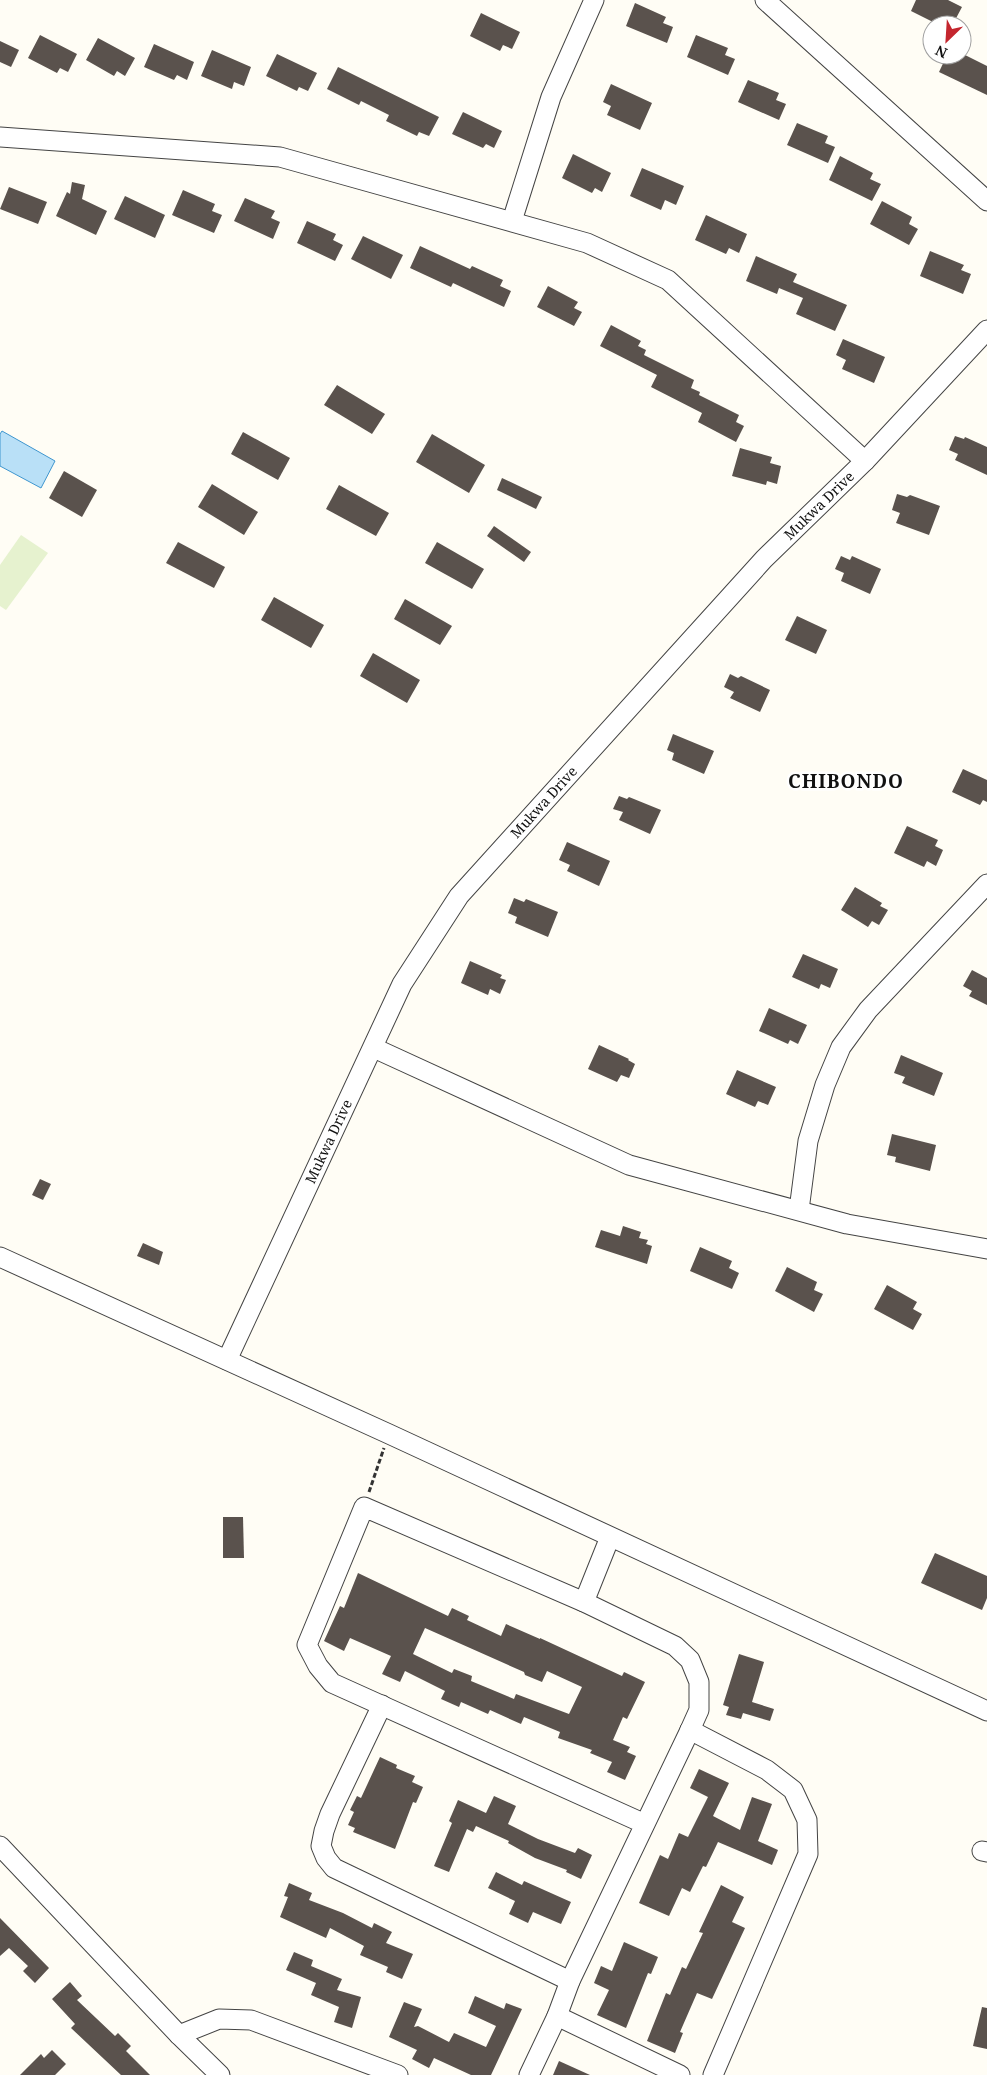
<svg xmlns="http://www.w3.org/2000/svg" width="987" height="2075" font-family="'Noto Serif',serif">
  <rect width="100%" height="100%" fill="#fffdf5"/>
  <polygon fill="#e6f2cf" points="21,535 48,553 6,610 0,606 0,565"/>
  <polygon fill="#b9e0f7" stroke="#3f96cf" points="2,431 55,461 41,488 0,466 0,434"/>
  <g fill="#5a524d" fill-rule="evenodd">
    <polygon points="916,0 948,0 962,7 953,24 944,20 941,25 939,25 911,11"/>
    <polygon points="635,3 666,17 663,23 673,27 667,43 626,26"/>
    <polygon points="481,13 520,32 512,49 503,45 500,51 470,36"/>
    <polygon points="40,35 77,54 68,72 60,68 57,73 28,58"/>
    <polygon points="696,35 728,48 725,55 735,59 728,75 687,57"/>
    <polygon points="98,38 135,58 125,76 117,71 114,76 86,60"/>
    <polygon points="0,41 19,50 11,67 0,62"/>
    <polygon points="154,44 194,62 187,80 177,75 174,80 144,67"/>
    <polygon points="212,50 251,67 244,86 234,82 232,89 201,76"/>
    <polygon points="277,54 317,73 308,91 299,87 297,91 266,76"/>
    <polygon points="947,55 965,55 987,66 987,95 939,72"/>
    <polygon points="338,67 439,117 429,136 419,132 417,136 386,121 389,115 361,101 359,105 327,89"/>
    <polygon points="748,80 779,93 776,100 786,104 779,120 738,102"/>
    <polygon points="611,84 652,103 640,130 607,115 611,106 603,102"/>
    <polygon points="463,112 502,131 494,148 486,144 483,148 452,134"/>
    <polygon points="797,123 828,136 825,143 835,147 828,163 787,145"/>
    <polygon points="573,154 611,173 602,192 595,188 592,193 562,178"/>
    <polygon points="840,156 873,173 870,179 881,184 872,201 829,180"/>
    <polygon points="642,168 684,186 676,205 665,200 661,210 630,196"/>
    <polygon points="72,182 85,185 82,199 107,211 96,235 56,216 67,192 70,194"/>
    <polygon points="9,187 47,202 38,224 0,209"/>
    <polygon points="183,190 215,204 212,211 222,215 214,233 172,215"/>
    <polygon points="125,196 165,215 155,238 114,219"/>
    <polygon points="245,198 275,211 271,218 280,222 273,239 234,221"/>
    <polygon points="882,201 912,217 909,224 918,229 909,245 870,224"/>
    <polygon points="706,215 747,234 739,253 729,248 726,254 695,240"/>
    <polygon points="307,221 336,234 333,240 343,245 335,261 297,243"/>
    <polygon points="363,236 403,255 391,279 351,259"/>
    <polygon points="420,246 470,269 472,266 503,280 500,286 511,291 504,307 453,283 451,287 410,268"/>
    <polygon points="930,251 964,265 961,270 971,274 963,294 920,276"/>
    <polygon points="756,256 797,274 793,282 847,305 835,331 796,314 803,298 779,288 777,294 746,281"/>
    <polygon points="548,286 578,302 574,308 582,312 574,326 537,307"/>
    <polygon points="611,325 641,341 638,346 646,350 644,355 694,380 691,388 700,392 699,395 739,415 736,422 744,426 736,442 698,422 702,413 651,387 657,375 600,346"/>
    <polygon points="843,339 885,357 874,383 842,369 846,360 836,355"/>
    <polygon points="337,385 385,414 372,434 324,405"/>
    <polygon points="243,432 290,458 278,480 231,454"/>
    <polygon points="432,434 485,465 469,493 416,462"/>
    <polygon points="955,436 964,439 965,437 987,447 987,475 955,460 958,454 949,450"/>
    <polygon points="740,448 772,457 770,463 781,466 777,484 767,481 766,485 732,476"/>
    <polygon points="64,471 97,490 82,517 49,498"/>
    <polygon points="502,478 542,497 536,509 497,490"/>
    <polygon points="212,484 258,512 244,535 198,507"/>
    <polygon points="339,485 389,513 376,536 326,509"/>
    <polygon points="897,494 907,497 910,495 940,506 929,535 896,523 900,513 892,510"/>
    <polygon points="494,526 531,552 524,562 487,536"/>
    <polygon points="178,542 225,567 214,588 166,563"/>
    <polygon points="437,542 484,569 472,589 425,563"/>
    <polygon points="841,556 850,560 852,556 881,569 870,594 841,581 844,573 835,569"/>
    <polygon points="274,597 324,625 311,648 261,620"/>
    <polygon points="405,599 452,626 440,645 394,619"/>
    <polygon points="797,616 827,630 816,654 785,640"/>
    <polygon points="373,653 420,680 407,703 360,676"/>
    <polygon points="730,674 738,678 741,676 770,690 760,712 730,698 734,692 724,687"/>
    <polygon points="673,734 714,751 704,774 672,760 674,753 667,750"/>
    <polygon points="963,769 987,780 987,802 983,800 980,805 952,792"/>
    <polygon points="619,796 627,799 629,797 661,810 650,834 619,820 623,812 613,809"/>
    <polygon points="907,826 938,840 935,846 943,850 936,866 927,861 924,867 894,853"/>
    <polygon points="567,842 610,861 599,886 567,871 570,865 559,860"/>
    <polygon points="855,887 882,903 880,906 888,910 879,925 872,921 868,927 841,910"/>
    <polygon points="514,898 524,902 526,899 558,912 548,937 515,923 517,917 508,913"/>
    <polygon points="803,954 838,969 830,988 821,984 819,989 792,977"/>
    <polygon points="470,961 502,975 500,978 506,980 500,994 490,989 488,995 461,983"/>
    <polygon points="972,970 987,978 987,1005 969,996 972,991 963,986"/>
    <polygon points="769,1008 807,1025 798,1044 790,1040 788,1044 759,1031"/>
    <polygon points="599,1045 629,1059 628,1060 635,1064 629,1078 621,1075 617,1082 588,1069"/>
    <polygon points="901,1055 943,1073 934,1096 902,1083 905,1077 894,1073"/>
    <polygon points="737,1070 776,1087 768,1105 758,1101 755,1107 726,1094"/>
    <polygon points="892,1134 936,1145 930,1171 895,1162 896,1157 887,1155"/>
    <polygon points="40,1179 51,1184 43,1200 32,1195"/>
    <polygon points="623,1226 641,1232 639,1238 648,1240 646,1244 652,1246 647,1264 595,1247 601,1230 620,1236"/>
    <polygon points="143,1243 163,1252 159,1265 137,1256"/>
    <polygon points="700,1247 732,1261 729,1268 739,1273 732,1289 690,1271"/>
    <polygon points="787,1267 817,1282 814,1290 823,1294 814,1312 775,1291"/>
    <polygon points="887,1285 917,1302 913,1309 922,1314 913,1330 874,1309"/>
    <polygon points="223,1517 243,1517 244,1558 223,1558"/>
    <polygon points="935,1553 987,1576 987,1598 982,1610 921,1583"/>
    <path d="M358,1573L448,1616L452,1608L469,1616L467,1620L501,1636L506,1624L540,1639V1638L622,1676L624,1672L645,1682L627,1719L623,1717L613,1740L630,1747L627,1752L636,1756L625,1780L607,1772L612,1762L590,1753L592,1750L558,1738L560,1732L524,1717L521,1724L490,1710L488,1714L461,1702L459,1707L441,1699L445,1691L405,1671L400,1682L382,1674L391,1656L350,1638L344,1651L324,1641L340,1606L344,1608ZM425,1628L524,1672L525,1675L542,1682L547,1671L582,1687L569,1714L516,1694L514,1699L471,1681L472,1676L454,1669L452,1673L413,1654Z"/>
    <polygon points="739,1654 764,1662 752,1702 774,1709 770,1721 743,1713 741,1719 726,1715 729,1707 723,1705"/>
    <polygon points="380,1757 397,1765 396,1768 415,1776 412,1782 423,1787 416,1803 413,1802 395,1849 353,1832 355,1828 348,1825 354,1812 350,1810 357,1796 361,1798"/>
    <polygon points="699,1769 729,1783 713,1816 740,1830 752,1797 772,1804 758,1841 778,1850 772,1865 718,1842 706,1867 703,1866 690,1892 682,1888 669,1916 639,1903 660,1855 668,1859 679,1833 688,1837 708,1797 690,1788"/>
    <polygon points="494,1796 516,1806 508,1824 538,1839 575,1853 578,1848 592,1855 581,1879 566,1872 567,1870 535,1858 508,1843 509,1841 476,1826 473,1832 467,1829 449,1872 434,1866 452,1823 449,1821 458,1800 486,1813"/>
    <polygon points="496,1872 522,1885 524,1881 571,1902 561,1924 533,1912 528,1923 509,1914 515,1901 488,1888"/>
    <polygon points="289,1883 312,1893 309,1900 343,1913 372,1928 374,1923 392,1932 386,1943 413,1954 402,1979 386,1972 388,1967 360,1955 364,1946 330,1928 326,1938 280,1917 288,1897 284,1896"/>
    <polygon points="721,1885 744,1897 732,1922 745,1928 712,1999 697,1993 680,2032 683,2033 675,2053 647,2041 666,1993 670,1995 682,1967 686,1969 703,1933 699,1932"/>
    <polygon points="0,1918 49,1968 35,1983 23,1971 28,1966 9,1948 0,1956"/>
    <polygon points="624,1942 658,1957 651,1974 648,1973 626,2028 597,2015 609,1990 594,1983 601,1966 612,1971"/>
    <polygon points="294,1952 313,1960 311,1966 342,1979 337,1990 361,1997 352,2028 334,2022 339,2007 311,1995 316,1983 286,1970"/>
    <polygon points="70,1982 82,1996 77,2000 115,2036 118,2033 131,2046 126,2051 150,2075 121,2075 71,2028 75,2024 52,1999"/>
    <polygon points="475,1996 504,2009 506,2003 522,2009 491,2075 471,2075 434,2058 429,2068 412,2059 417,2050 389,2037 404,2002 422,2009 414,2027 418,2026 449,2042 454,2033 486,2047 496,2026 468,2013"/>
    <polygon points="982,2007 987,2008 987,2049 973,2046"/>
    <polygon points="52,2050 66,2064 55,2075 20,2075 41,2054 44,2058"/>
    <polygon points="559,2061 590,2075 553,2075"/>
  </g>
  <g fill="none" stroke-linecap="round" stroke-linejoin="round">
    <g stroke="#444" stroke-width="21">
      <g id="minor">
        <polyline points="765,0 987,201"/>
        <polyline points="0,137 280,157 587,243 668,280 865,461"/>
        <polyline points="512,221 551,97 594,0"/>
        <polyline points="374,1048 629,1165 847,1224 987,1249"/>
        <polyline points="799,1210 808,1141 825,1085 841,1047 868,1010 987,884"/>
        <polyline points="0,1257 389,1434 987,1711"/>
        <path id="s1" d="M227,1360L402,984L459,896L764,559L865,461L987,330"/>
        <polyline points="584,1602 610,1537"/>
        <polyline points="382,1705 330,1814 324,1831 321,1846 326,1858 334,1868 570,1981"/>
        <polyline points="690,1730 767,1770 793,1790 807,1820 808,1854 713,2075"/>
        <polyline points="0,1846 179,2035 220,2075"/>
        <polyline points="982,1851 987,1852"/>
        <polyline points="557,2016 680,2075"/>
        <polyline points="179,2035 219,2019 251,2020 398,2075"/>
        <polyline points="529,2075 557,2016 570,1981 690,1730 699,1710 699,1682 690,1660 675,1646 584,1602 364,1507 307,1645 318,1666 332,1683 645,1824"/>
      </g>
    </g>
    <polyline stroke="#333" stroke-width="3" stroke-dasharray="5 2.5" stroke-linecap="butt" points="369,1492 384,1448"/>
    <use href="#minor" stroke="#fff" stroke-width="19"/>
  </g>
  <g text-anchor="middle" stroke-width="5" stroke-linejoin="round" paint-order="stroke">
    <g font-size="14" fill="#111" stroke="#fff">
      <text dy="5" stroke="none"><textPath href="#s1" startOffset="1051">Mukwa Drive</textPath></text>
      <text dy="5" stroke="none"><textPath href="#s1" startOffset="646">Mukwa Drive</textPath></text>
      <text dy="5" stroke="none"><textPath href="#s1" startOffset="241">Mukwa Drive</textPath></text>
    </g>
    <g font-size="19" font-weight="bold" letter-spacing="1" fill="#111" stroke="#fff">
      <text x="846" y="788">CHIBONDO</text>
    </g>
  </g>
  <g transform="translate(947 40) rotate(205)"><circle r="24" fill="#ffffff" stroke="#a0a0a0"/>
  <path d="M0-4L9 19L0 12L-9 19Z" fill="#c4262e"/>
  <text y="-8" font-size="14" font-weight="bold" text-anchor="middle" fill="#111111">N</text>
  </g>
</svg>
